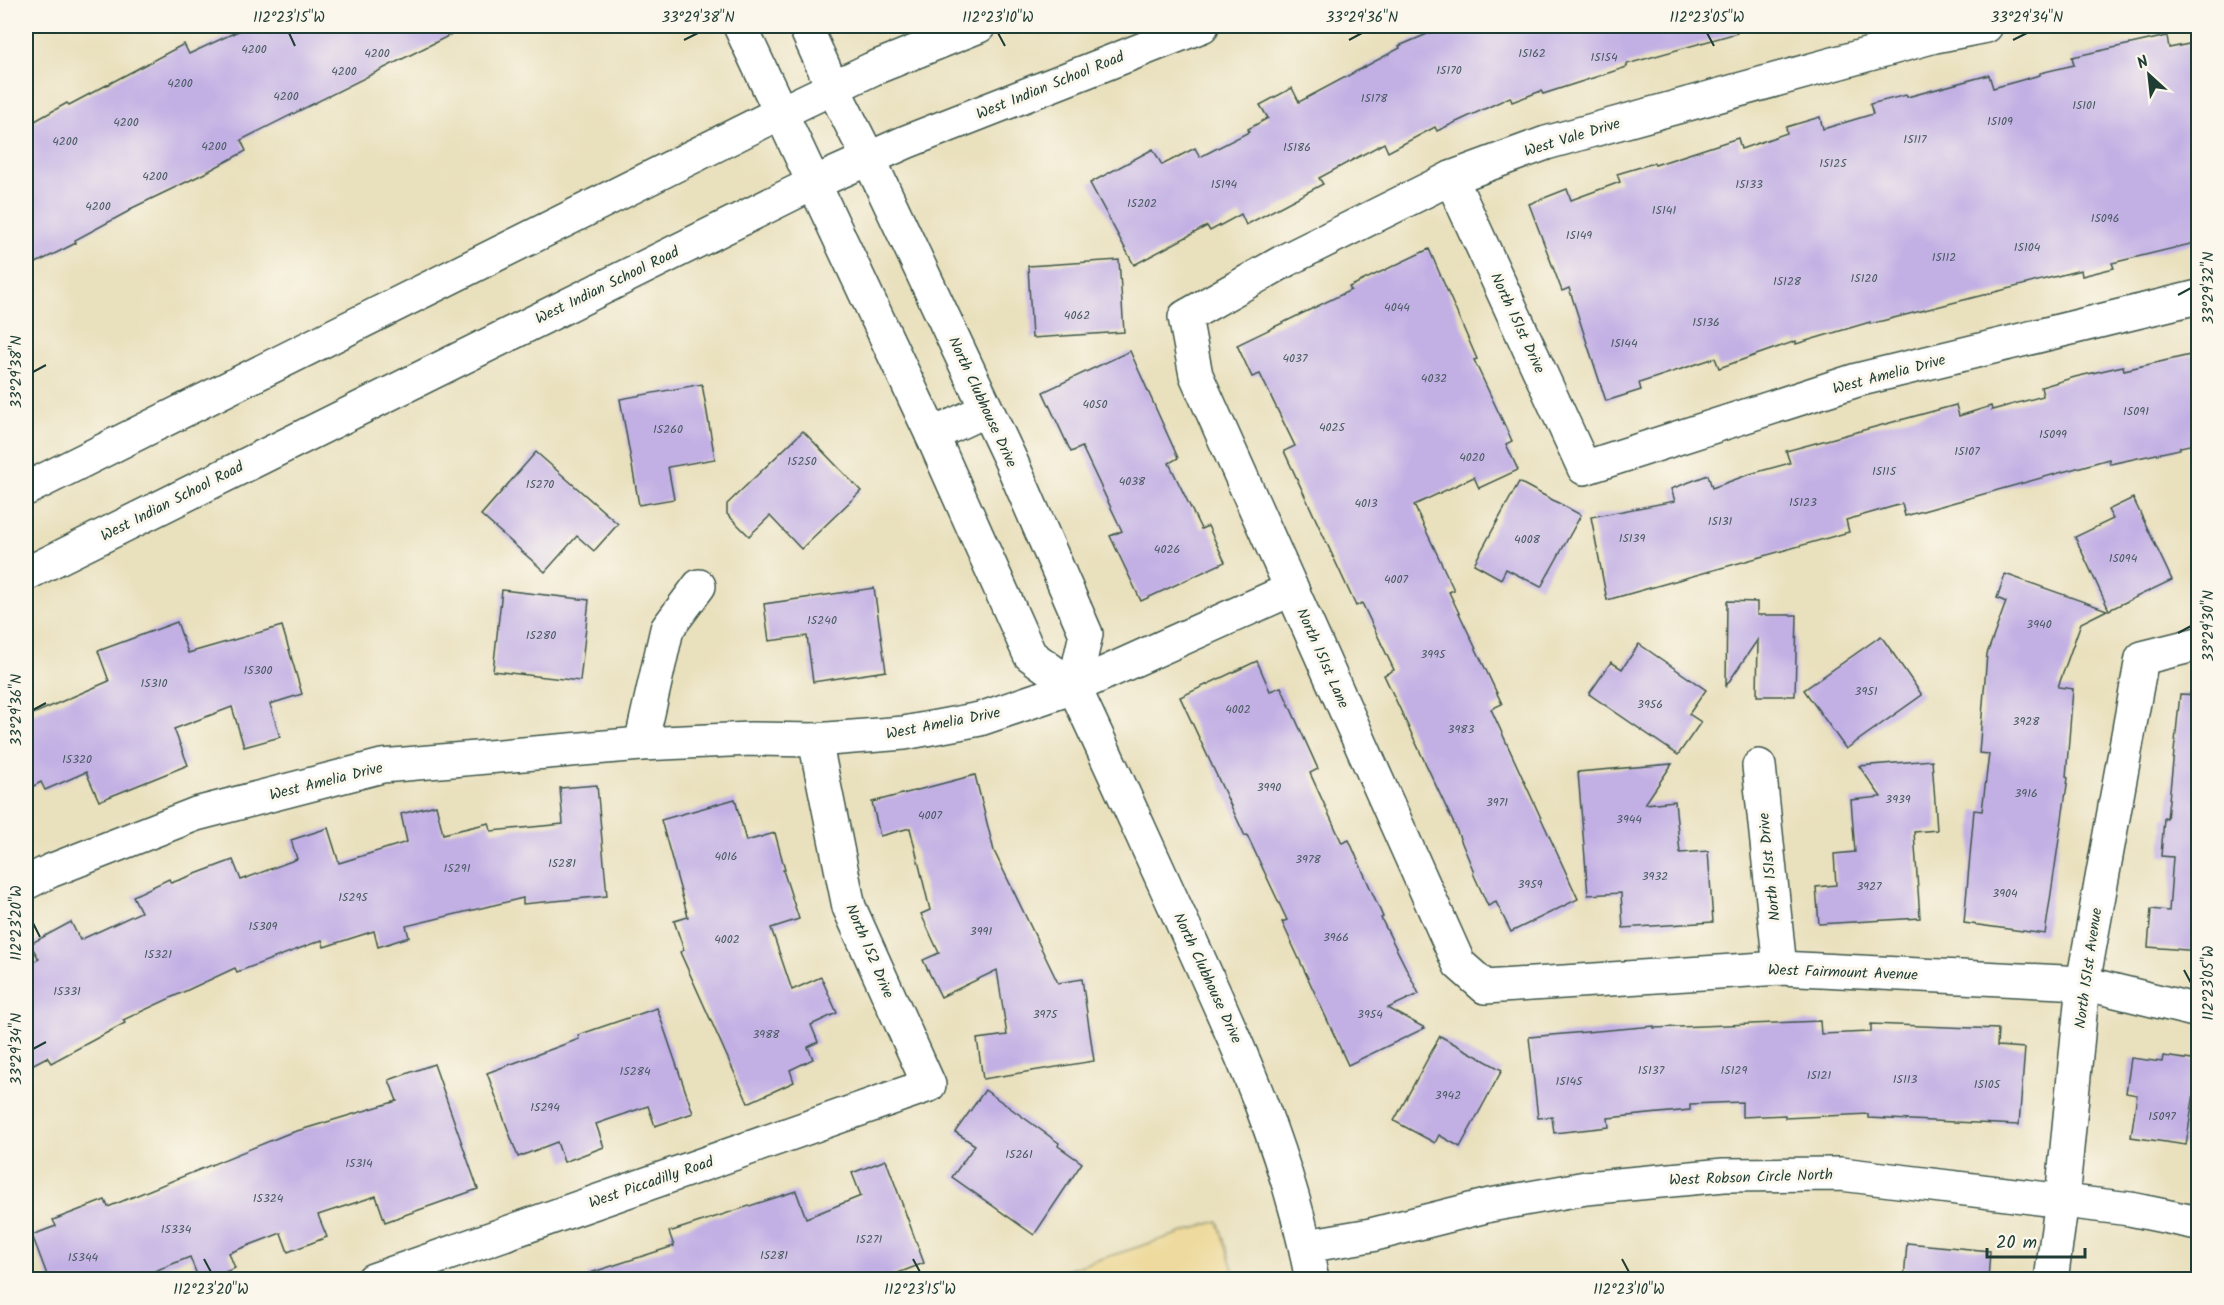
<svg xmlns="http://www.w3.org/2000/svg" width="2224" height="1305" font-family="Kalam,sans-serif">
  <rect width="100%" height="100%" fill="#fbf7ec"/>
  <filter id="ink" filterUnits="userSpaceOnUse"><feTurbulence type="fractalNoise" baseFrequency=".0167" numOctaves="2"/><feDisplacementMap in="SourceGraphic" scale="12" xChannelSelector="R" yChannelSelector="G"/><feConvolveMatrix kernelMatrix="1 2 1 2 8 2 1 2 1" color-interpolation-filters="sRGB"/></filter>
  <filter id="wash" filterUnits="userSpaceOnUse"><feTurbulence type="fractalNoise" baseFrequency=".008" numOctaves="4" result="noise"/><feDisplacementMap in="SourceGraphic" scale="24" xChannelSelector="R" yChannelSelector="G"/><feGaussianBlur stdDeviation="1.35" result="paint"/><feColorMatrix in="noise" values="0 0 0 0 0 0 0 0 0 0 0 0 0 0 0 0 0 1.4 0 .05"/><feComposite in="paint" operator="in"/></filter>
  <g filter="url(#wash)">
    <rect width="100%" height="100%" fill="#e9e0bd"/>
    <polygon fill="#eeda9e" stroke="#868c69" stroke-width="1.5" points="1218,1221 1236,1279 1039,1279"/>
    <g id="blocks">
      <g fill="#c2b0e4">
        <polygon points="249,26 468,26 241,140 246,151 201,175 130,209 131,210 75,240 76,243 26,268 26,126 67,103 69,105 184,44 189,54"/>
        <polygon points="1446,26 1736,26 1737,33 1627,64 1627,67 1543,94 1541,91 1512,102 1510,97 1437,131 1435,127 1388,152 1384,143 1319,178 1323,184 1246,225 1241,214 1210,231 1207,226 1134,265 1090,183 1153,149 1162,165 1195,148 1200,157 1249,132 1248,129 1268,118 1260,105 1292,88 1299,102 1400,48 1399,46"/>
        <polygon points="2167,36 2169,48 2199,42 2199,242 2112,263 2114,268 2082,276 2081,270 1870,324 1870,322 1796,344 1796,341 1719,368 1715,358 1639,383 1641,390 1606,401 1569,288 1562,291 1529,204 1567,189 1571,200 1620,182 1617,174 1654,163 1655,165 1738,138 1741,149 1787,133 1786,127 1820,117 1823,129 1873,114 1870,104 1906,95 1907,97 1989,75 1993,88 2040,75 2040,73 2074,65 2072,57"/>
        <polygon points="1429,249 1477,359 1474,360 1512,441 1506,444 1518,470 1479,488 1474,477 1414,505 1454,590 1449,592 1502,704 1491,709 1578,899 1511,932 1496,902 1488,906 1473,873 1474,872 1454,824 1384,675 1394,670 1362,603 1356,606 1284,451 1295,446 1260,374 1252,377 1237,345 1351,290 1349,287"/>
        <polygon points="1119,260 1124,332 1032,338 1028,266"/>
        <polygon points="1130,351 1178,458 1169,463 1201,529 1208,526 1225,562 1141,601 1110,536 1122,531 1082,447 1071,452 1043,392"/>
        <polygon points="2199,353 2199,443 2180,447 2180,449 2110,464 2109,459 1905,516 1902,504 1846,520 1849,532 1607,600 1591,517 1675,501 1671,489 1708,475 1712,488 1750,474 1790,463 1786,451 1956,405 1959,416 1991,406 1992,410 2043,396 2041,387 2075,377 2123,366 2124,370"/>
        <polygon points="702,384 715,459 668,467 674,499 639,505 620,399"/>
        <polygon points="803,431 861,491 801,549 770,516 749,536 727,514 727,504"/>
        <polygon points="536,452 618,524 594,551 577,536 545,572 481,515"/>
        <polygon points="1519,482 1581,515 1541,587 1506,569 1501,579 1474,564"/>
        <polygon points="2133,498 2172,580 2109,610 2075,537 2113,519 2108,510"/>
        <polygon points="2005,574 2107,610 2081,623 2058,687 2073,689 2066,777 2068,778 2045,934 1964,923 1974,810 1982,811 1989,754 1979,753 1987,654 2006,602 1997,598"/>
        <polygon points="874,588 886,671 813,682 807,636 769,641 764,604"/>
        <polygon points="502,590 589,600 580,681 493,671"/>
        <polygon points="1727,601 1757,602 1757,615 1797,615 1795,696 1757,696 1758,639 1726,686"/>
        <polygon points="177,622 188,653 282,626 302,694 270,704 280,737 244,747 232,707 174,729 188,765 99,801 86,772 45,790 41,782 26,790 26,717 109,681 98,651"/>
        <polygon points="1881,636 1922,695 1846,749 1804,690"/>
        <polygon points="1639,644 1706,690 1689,714 1701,722 1678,755 1589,694 1611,662 1622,669"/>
        <polygon points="1257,661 1270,691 1281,687 1318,769 1310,773 1342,843 1349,840 1383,917 1381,918 1419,994 1388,1008 1425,1028 1348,1065 1282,922 1287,920 1247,835 1245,836 1180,697"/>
        <polygon points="2180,694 2199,695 2199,951 2148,947 2151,909 2169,911 2173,857 2161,856 2164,818 2167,819"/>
        <polygon points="1932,760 1937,830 1914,832 1920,918 1819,924 1816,887 1836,885 1834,854 1855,852 1851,800 1881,797 1859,766"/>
        <polygon points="1672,764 1645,804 1675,801 1680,853 1708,851 1713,922 1623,928 1621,893 1588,895 1578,772"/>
        <polygon points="975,775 994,851 1058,983 1082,979 1094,1061 983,1079 977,1039 1007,1035 997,970 941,997 923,960 939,953 921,914 930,910 910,828 880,836 872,802"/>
        <polygon points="597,785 607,896 523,904 523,898 406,926 409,937 378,947 374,931 324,947 322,940 237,972 235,968 123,1020 125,1023 51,1063 47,1057 26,1068 26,966 39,959 30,944 71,922 80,940 141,912 133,896 169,879 171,883 233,860 241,880 297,859 291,840 328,828 339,863 407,842 401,814 436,805 443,834 489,823 491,831 563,824 560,788"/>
        <polygon points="735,799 746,841 775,833 785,870 783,870 799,919 771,928 792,990 821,977 837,1013 811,1025 818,1042 808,1047 813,1059 790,1070 794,1082 748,1103 680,952 684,950 674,921 688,917 661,820"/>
        <polygon points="657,1008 693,1113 655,1126 648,1106 596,1124 604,1147 564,1162 557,1142 518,1157 487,1073 579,1039 578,1035"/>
        <polygon points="1820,1021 1821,1034 1871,1032 1871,1024 1998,1029 1997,1046 2025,1048 2019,1125 1868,1118 1868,1114 1785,1118 1785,1115 1742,1117 1742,1102 1690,1104 1690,1110 1608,1118 1609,1127 1554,1133 1552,1117 1538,1118 1529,1037 1654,1026 1654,1028"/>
        <polygon points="1440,1036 1502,1070 1460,1147 1439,1135 1435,1143 1394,1121"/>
        <polygon points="2163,1056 2199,1061 2186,1145 2131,1137 2137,1095 2126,1093 2131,1058 2162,1062"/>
        <polygon points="434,1064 478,1189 385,1222 376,1196 318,1215 327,1237 288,1252 281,1233 229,1253 235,1268 206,1280 199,1280 190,1257 132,1280 49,1280 32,1235 56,1226 53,1220 105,1200 108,1207 287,1134 397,1101 389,1080"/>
        <polygon points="985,1090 1059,1143 1058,1146 1082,1163 1034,1235 952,1177 975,1145 955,1132"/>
        <polygon points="886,1160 924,1263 880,1280 588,1280 587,1274 674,1246 669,1232 796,1191 806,1218 861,1196 852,1173"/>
        <polygon points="1907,1243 1990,1251 1988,1280 1904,1280"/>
      </g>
    </g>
  </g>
  <g filter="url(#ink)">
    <use href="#blocks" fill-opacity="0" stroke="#3d5549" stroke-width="1.5"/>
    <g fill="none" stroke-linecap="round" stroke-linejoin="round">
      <g stroke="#3d5549" stroke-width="36">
        <g id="minor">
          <path d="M740,26L932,435L1030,655L1074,687C1111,765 1146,844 1182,922C1235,1038 1289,1153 1312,1280"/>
          <polyline points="805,26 833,88 869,159 1010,459 1086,634 1074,687"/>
          <polyline points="1986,26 1935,36 1546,143 1451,178 1286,260 1185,317 1196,375 1459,964 1485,987 1780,968 2083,983 2198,1011"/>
          <polyline points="1451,178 1584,468 1857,380 2198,297"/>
          <polyline points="932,435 986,410"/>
          <polyline points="641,744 667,629 699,586"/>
          <polyline points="1759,766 1780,968"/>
          <polyline points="26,883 50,871 196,814 382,766 641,744 751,739 815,740 904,733 980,719 1074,687 1292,589"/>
          <polyline points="1306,1246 1371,1235 1490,1205 1586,1188 1724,1175 1841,1174 2130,1209 2198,1223"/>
          <polyline points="373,1280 929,1085 849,907 815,740"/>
          <polyline points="2051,1280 2062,1200 2083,983 2142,658 2198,644"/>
        </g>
      </g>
      <g stroke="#3d5549" stroke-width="36">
        <g id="major">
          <polyline points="26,489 782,112 872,69 979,26"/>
          <polyline points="26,574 814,183 906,142 1202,26"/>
        </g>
      </g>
      <use href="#minor" stroke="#fff" stroke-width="33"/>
      <use href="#major" stroke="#fff" stroke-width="33"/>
    </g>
  </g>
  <path fill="none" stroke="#1f3d34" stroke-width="2" d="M289,33L295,46M998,33L1005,46M1707,33L1714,46M684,40L698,33M1349,40L1362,33M2013,40L2027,33M2178,295L2191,288M33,372L46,365M2178,633L2191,626M33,710L46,703M33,923L40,937M2184,970L2191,983M33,1049L46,1042M204,1259L211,1272M913,1259L920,1272M1622,1259L1629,1272"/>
  <g text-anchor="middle" stroke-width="6" stroke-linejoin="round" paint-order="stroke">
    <g font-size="12" fill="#485a60">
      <text x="254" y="53">4200</text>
      <text x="377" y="57">4200</text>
      <text x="1532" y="57">15162</text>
      <text x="1604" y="61">15154</text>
      <text x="1449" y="74">15170</text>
      <text x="344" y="75">4200</text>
      <text x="180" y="87">4200</text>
      <text x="286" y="100">4200</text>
      <text x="1374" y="102">15178</text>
      <text x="2084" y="109">15101</text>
      <text x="2000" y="125">15109</text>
      <text x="126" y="126">4200</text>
      <text x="1915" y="143">15117</text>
      <text x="65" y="145">4200</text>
      <text x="214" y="150">4200</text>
      <text x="1297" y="151">15186</text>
      <text x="1833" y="167">15125</text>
      <text x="155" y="180">4200</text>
      <text x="1224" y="188">15194</text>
      <text x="1749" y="188">15133</text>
      <text x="1142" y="207">15202</text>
      <text x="98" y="210">4200</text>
      <text x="1664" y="214">15141</text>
      <text x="2105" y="222">15096</text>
      <text x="1579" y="239">15149</text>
      <text x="2027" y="251">15104</text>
      <text x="1944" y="261">15112</text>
      <text x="1864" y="282">15120</text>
      <text x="1787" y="285">15128</text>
      <text x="1397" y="311">4044</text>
      <text x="1077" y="319">4062</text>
      <text x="1706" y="326">15136</text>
      <text x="1624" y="347">15144</text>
      <text x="1295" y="362">4037</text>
      <text x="1434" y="382">4032</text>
      <text x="1095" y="408">4050</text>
      <text x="2136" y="415">15091</text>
      <text x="1332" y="431">4025</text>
      <text x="668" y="433">15260</text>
      <text x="2053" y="438">15099</text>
      <text x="1967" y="455">15107</text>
      <text x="1472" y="461">4020</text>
      <text x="802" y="465">15250</text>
      <text x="1884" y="475">15115</text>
      <text x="1132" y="485">4038</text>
      <text x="540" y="488">15270</text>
      <text x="1803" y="506">15123</text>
      <text x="1366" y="507">4013</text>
      <text x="1720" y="525">15131</text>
      <text x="1632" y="542">15139</text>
      <text x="1527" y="543">4008</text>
      <text x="1167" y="553">4026</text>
      <text x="2123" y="562">15094</text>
      <text x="1396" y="583">4007</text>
      <text x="822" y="624">15240</text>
      <text x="2039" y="628">3940</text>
      <text x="541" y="639">15280</text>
      <text x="1433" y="658">3995</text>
      <text x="258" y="674">15300</text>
      <text x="154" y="687">15310</text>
      <text x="1866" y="695">3951</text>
      <text x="1650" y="708">3956</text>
      <text x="1238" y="713">4002</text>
      <text x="2026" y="725">3928</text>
      <text x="1461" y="733">3983</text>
      <text x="77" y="763">15320</text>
      <text x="1269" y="791">3990</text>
      <text x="2026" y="797">3916</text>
      <text x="1898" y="803">3939</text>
      <text x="1497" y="806">3971</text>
      <text x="930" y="819">4007</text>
      <text x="1629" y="823">3944</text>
      <text x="726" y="860">4016</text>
      <text x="1308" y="863">3978</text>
      <text x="562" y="867">15281</text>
      <text x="457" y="872">15291</text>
      <text x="1655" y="880">3932</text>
      <text x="1530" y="888">3959</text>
      <text x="1869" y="890">3927</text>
      <text x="2005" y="897">3904</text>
      <text x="353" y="901">15295</text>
      <text x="263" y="930">15309</text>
      <text x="981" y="935">3991</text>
      <text x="1336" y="941">3966</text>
      <text x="727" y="943">4002</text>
      <text x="158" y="958">15321</text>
      <text x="67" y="995">15331</text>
      <text x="1045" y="1018">3975</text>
      <text x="1370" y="1018">3954</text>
      <text x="766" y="1038">3988</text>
      <text x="1651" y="1074">15137</text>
      <text x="1734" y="1074">15129</text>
      <text x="635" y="1075">15284</text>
      <text x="1819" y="1079">15121</text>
      <text x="1905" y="1083">15113</text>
      <text x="1569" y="1085">15145</text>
      <text x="1987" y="1088">15105</text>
      <text x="1448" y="1099">3942</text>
      <text x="545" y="1111">15294</text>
      <text x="2162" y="1120">15097</text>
      <text x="1019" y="1158">15261</text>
      <text x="359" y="1167">15314</text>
      <text x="268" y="1202">15324</text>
      <text x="176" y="1233">15334</text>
      <text x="869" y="1243">15271</text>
      <text x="774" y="1259">15281</text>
      <text x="83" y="1261">15344</text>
    </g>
    <g font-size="15" fill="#1f3d34" stroke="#fbf7ec">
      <text transform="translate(1050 85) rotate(-22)" y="5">West Indian School Road</text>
      <text transform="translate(1572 137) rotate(-17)" y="5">West Vale Drive</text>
      <text transform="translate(607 285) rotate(-26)" y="5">West Indian School Road</text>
      <text transform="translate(1518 323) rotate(65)" y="5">North 151st Drive</text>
      <text transform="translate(1889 374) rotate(-15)" y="5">West Amelia Drive</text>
      <text transform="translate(983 402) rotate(65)" y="5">North Clubhouse Drive</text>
      <text transform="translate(172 501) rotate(-27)" y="5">West Indian School Road</text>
      <text transform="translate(1323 658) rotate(66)" y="5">North 151st Lane</text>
      <text transform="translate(943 723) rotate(-11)" y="5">West Amelia Drive</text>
      <text transform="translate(326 781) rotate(-14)" y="5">West Amelia Drive</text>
      <text transform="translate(1769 867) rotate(-96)" y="5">North 151st Drive</text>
      <text transform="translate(870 951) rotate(67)" y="5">North 152 Drive</text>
      <text transform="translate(2088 968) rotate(-82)" y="5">North 151st Avenue</text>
      <text transform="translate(1843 972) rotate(2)" y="5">West Fairmount Avenue</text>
      <text transform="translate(1208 978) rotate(65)" y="5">North Clubhouse Drive</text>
      <text transform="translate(1751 1177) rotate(-2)" y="5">West Robson Circle North</text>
      <text transform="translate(651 1182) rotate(-19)" y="5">West Piccadilly Road</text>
    </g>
  </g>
  <rect width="2224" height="1305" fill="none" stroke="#fbf7ec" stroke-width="66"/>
  <g transform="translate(2149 75) rotate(333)" stroke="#fbf7ec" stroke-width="4.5" paint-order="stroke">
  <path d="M0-4.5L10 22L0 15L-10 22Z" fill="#1f3d34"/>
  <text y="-9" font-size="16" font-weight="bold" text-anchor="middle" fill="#1f3d34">N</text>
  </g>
  <path d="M1987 1248v9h98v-9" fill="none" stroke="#1f3d34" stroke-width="3"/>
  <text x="1996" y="1248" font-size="18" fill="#1f3d34" stroke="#fbf7ec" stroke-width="4.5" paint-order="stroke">20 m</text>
  <rect x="33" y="33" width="2158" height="1239" fill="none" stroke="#1f3d34" stroke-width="2"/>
  <g font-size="15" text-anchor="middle" fill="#1f3d34">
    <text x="289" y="22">112°23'15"W</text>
    <text x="698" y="22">33°29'38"N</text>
    <text x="998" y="22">112°23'10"W</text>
    <text x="1362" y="22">33°29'36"N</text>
    <text x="1707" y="22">112°23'05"W</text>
    <text x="2027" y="22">33°29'34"N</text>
    <text transform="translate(2208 288) rotate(-90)" y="5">33°29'32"N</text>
    <text transform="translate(16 372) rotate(-90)" y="5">33°29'38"N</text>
    <text transform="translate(2208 626) rotate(-90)" y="5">33°29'30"N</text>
    <text transform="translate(16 710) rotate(-90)" y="5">33°29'36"N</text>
    <text transform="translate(16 923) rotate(-90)" y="5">112°23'20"W</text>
    <text transform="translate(2208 983) rotate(-90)" y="5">112°23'05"W</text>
    <text transform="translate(16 1049) rotate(-90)" y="5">33°29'34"N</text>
    <text x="211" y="1294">112°23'20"W</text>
    <text x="920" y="1294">112°23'15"W</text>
    <text x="1629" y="1294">112°23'10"W</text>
  </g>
</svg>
